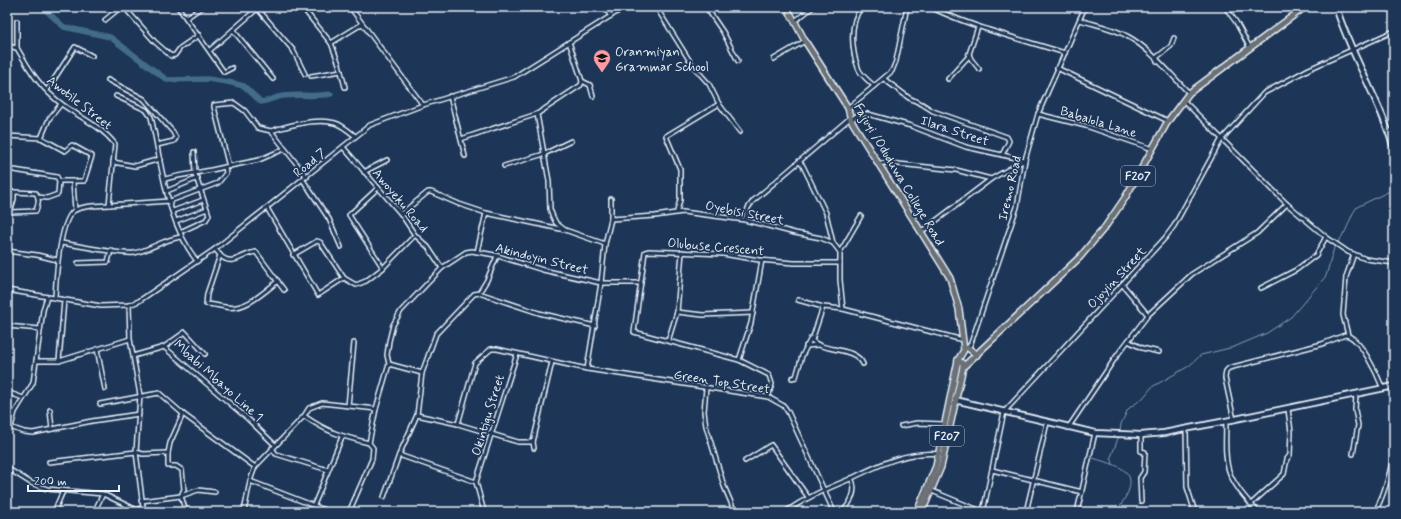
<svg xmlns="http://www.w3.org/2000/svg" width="1401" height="519" font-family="Mynerve,sans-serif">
  <rect width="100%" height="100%" fill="#1d3557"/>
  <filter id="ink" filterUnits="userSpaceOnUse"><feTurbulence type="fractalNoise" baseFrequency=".025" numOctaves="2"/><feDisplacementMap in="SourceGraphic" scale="8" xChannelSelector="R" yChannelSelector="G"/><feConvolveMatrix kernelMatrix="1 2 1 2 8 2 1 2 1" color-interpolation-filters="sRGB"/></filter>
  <g filter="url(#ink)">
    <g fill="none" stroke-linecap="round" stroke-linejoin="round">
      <g stroke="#84a1b6" stroke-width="1">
        <polyline points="1120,431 1121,424 1128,409 1143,398 1152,387 1189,366 1201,355 1234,347 1267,333 1291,317 1326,276 1334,248 1345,232 1353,213 1357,207 1394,189"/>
        <path d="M1093,458C1110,464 1138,467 1128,492C1125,499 1120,505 1118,512"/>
        <polyline points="1113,464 1111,457 1119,436"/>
      </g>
      <path stroke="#426c8a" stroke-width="5.5" d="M42,7L64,27L110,37L167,80L207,79L228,82L244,86L261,102C269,101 275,97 283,96C299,94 315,97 331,94"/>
      <g stroke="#e8f1f8" stroke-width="6">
        <g id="street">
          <polyline points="124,7 155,42 171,56 175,55 180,48 199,35"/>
          <polyline points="178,7 224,72 232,68"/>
          <polyline points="302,7 331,43 339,64 345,87"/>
          <polyline points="350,7 423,105"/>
          <polyline points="604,7 611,16"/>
          <polyline points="656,7 693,66 709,84 719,104 740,132"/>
          <polyline points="706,7 723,32 738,61"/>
          <path d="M862,7C848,23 852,53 859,70C862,76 870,82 874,86"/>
          <path d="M930,7C974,28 1020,39 1065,53"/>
          <polyline points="1225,7 1236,22 1250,48"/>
          <polyline points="257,8 293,50 305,74"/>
          <polyline points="186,18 202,7"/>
          <polyline points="105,20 121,7"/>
          <path d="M1080,20C1096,25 1113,28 1127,36C1151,49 1170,74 1189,93"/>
          <polyline points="795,21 813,7"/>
          <polyline points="233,30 273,79"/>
          <polyline points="331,43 362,24"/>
          <path d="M7,46L17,48C30,71 41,89 63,105C81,118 101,126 115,144L109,205C98,206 85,205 75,210C59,219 56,280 55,297"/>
          <polyline points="17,48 17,21"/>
          <polyline points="210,50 258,8"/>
          <polyline points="969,54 971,59 979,69"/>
          <polyline points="774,59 805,41"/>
          <polyline points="1157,61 1157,57 1171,46 1174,38"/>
          <polyline points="1057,68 1168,121"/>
          <polyline points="311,76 341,71"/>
          <polyline points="884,79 909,98 922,104 933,111 1007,137 1009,141 1002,155"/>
          <polyline points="948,79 968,57 978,27"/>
          <polyline points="108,80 144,99 173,132 176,138 174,141 157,145"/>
          <polyline points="582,81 590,85 593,96"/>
          <polyline points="47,90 75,47 92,56"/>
          <path d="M116,96L146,110L151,117C162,164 166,222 197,261"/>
          <polyline points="450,96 465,156"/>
          <polyline points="1183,100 1287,204 1326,237 1348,252 1366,259 1394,263"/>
          <polyline points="848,108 892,71 896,61 907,7"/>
          <polyline points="537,114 549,181 550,209 553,217 556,223 565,230 605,244"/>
          <polyline points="1038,114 1086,126 1153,149"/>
          <polyline points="851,120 859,114 868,114 911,126 966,147 1025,160 991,179 921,232"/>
          <path d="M271,131C287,126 318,118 335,123C342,125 349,131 355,136"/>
          <polyline points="1389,132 1394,130"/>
          <polyline points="7,136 41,138 65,151 72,145 92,156 84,181 59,181 57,177 14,170"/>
          <polyline points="41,138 49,119 61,104"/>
          <polyline points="461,139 537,114 581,85 582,81 569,42"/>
          <polyline points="343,147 401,214 415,235 428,247 442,268"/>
          <polyline points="799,161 803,166 826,213 833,243"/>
          <polyline points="113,162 135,166 160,159"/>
          <polyline points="879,163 889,163 956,170 991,179"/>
          <polyline points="504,166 544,154 571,141"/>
          <polyline points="229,167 214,107 214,105 234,103 245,111 258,128 271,131 307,177"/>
          <polyline points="364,172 387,160"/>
          <path d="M165,179C185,174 204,172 225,167"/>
          <polyline points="303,180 329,219 341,247"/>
          <polyline points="73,182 75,210"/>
          <polyline points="378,188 349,215 383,268"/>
          <polyline points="7,191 14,192 14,199 10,212 7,211"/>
          <polyline points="167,191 198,178"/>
          <polyline points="38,197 47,198 58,194 59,181"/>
          <polyline points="109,205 170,201 218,183 226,173 225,167 259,160 284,149"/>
          <polyline points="267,208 318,295 344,278"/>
          <polyline points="173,211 203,200"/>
          <polyline points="677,211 680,200 680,169 666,136 719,104"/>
          <path d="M10,212L36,211C38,204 40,199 36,193L14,192"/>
          <polyline points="401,214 428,192 431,192 459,204 486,213 565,230"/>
          <polyline points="611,219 655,216 683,212 745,220 795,233 821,238 833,243 840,252 840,280 843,309 963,340"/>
          <polyline points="745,220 748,208 753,201 850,118"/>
          <polyline points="176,221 207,209"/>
          <polyline points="180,232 206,220 209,215 195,174 194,152"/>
          <path d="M61,243C77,245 121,255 134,253C150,250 164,239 181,237"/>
          <path d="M215,249L220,255L207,294L206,304C213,304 218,306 225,307C245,311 263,293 278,281"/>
          <polyline points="7,251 37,255 57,260"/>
          <polyline points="477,252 486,213"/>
          <polyline points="840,252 861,216"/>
          <path d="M220,255C232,268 243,253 256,252L284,290"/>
          <polyline points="293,255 317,241 320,242 344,278 356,285 366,281 383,268 415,235"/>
          <polyline points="78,263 108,262 111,250"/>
          <polyline points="1122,284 1148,315"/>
          <polyline points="1261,288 1296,270 1316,255 1326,237"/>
          <polyline points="7,290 101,306 129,305 139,301 215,249 370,125 423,105 514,77 625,7"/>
          <polyline points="479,293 487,280 497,256"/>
          <polyline points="798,300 823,307 843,309"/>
          <path d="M823,307L812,340C820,352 855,346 863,364"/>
          <polyline points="677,312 703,315 753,313"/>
          <polyline points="7,326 40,329"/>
          <polyline points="1348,335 1343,315 1346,277 1354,254"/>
          <polyline points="668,341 677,312 682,252"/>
          <polyline points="1128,341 1142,348 1159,352"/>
          <polyline points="806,346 818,345"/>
          <polyline points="164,347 248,419 275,445"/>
          <polyline points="968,348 971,343 1017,207 1025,160 1038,114 1085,7"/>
          <polyline points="97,349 105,389"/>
          <polyline points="133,356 164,347 185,332 205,354"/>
          <polyline points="739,360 751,323 762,260"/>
          <polyline points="36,361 59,361 130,339"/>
          <polyline points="59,361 64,300"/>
          <polyline points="389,364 422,373"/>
          <polyline points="587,369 601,283 605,244 611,219 611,199"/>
          <polyline points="792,378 796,377 802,356 811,338"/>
          <polyline points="706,388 704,412 706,426 724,486 735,512"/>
          <polyline points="7,392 23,398"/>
          <polyline points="768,397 772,384 769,375 739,360 634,332 645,252 649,251 723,254 759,260 794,263 840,263"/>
          <polyline points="100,404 159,393 183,414 255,467"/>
          <polyline points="348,406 354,343"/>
          <polyline points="50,410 52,429"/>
          <polyline points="183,414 170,443 168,453 168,466 176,466 182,470 184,489 181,496 186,512"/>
          <polyline points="417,415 458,424 518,442 533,442"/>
          <path d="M304,416C329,433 341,436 369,443L373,448L372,459L349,512"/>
          <path d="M1234,420L1225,378L1226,371L1229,368L1322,344L1345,335C1360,336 1378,376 1383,389"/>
          <path d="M1226,421C1226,437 1224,456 1229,471C1234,486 1248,501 1258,512"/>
          <polyline points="458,424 475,363 491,349 497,349 587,369 768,397 784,406 788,412 834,512"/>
          <polyline points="7,426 24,432 33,433 92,421 139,414"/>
          <polyline points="901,426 917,423 944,424"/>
          <polyline points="11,427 15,412 33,383 43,310 47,297"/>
          <polyline points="1068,428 1118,354 1148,315 1192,274 1257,233 1287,204"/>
          <polyline points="1186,429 1187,487 1195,512"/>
          <polyline points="1141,435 1141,451 1145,452 1144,472 1140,478 1141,501"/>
          <polyline points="369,443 376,409 389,364 387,355 389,341 393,325 401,311 442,268 466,252 472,251 495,255 543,270 601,283 641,283"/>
          <polyline points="272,448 276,454 328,470"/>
          <polyline points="534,448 533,442 552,362"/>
          <polyline points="1353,454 1358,425 1355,410 1356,394"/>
          <polyline points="399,455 476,482"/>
          <polyline points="745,461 771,445 808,497"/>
          <polyline points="49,462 136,452 143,454 168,453"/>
          <polyline points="7,468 31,483 47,489 103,494 137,510 143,507 136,452 140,395 130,339 129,305"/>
          <polyline points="992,470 1082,492"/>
          <polyline points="250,481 330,512"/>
          <polyline points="932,491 983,512 1004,412 1165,238 1174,226 1221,140 1264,93 1309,69 1394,31"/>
          <polyline points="384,497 399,455 417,415 422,373 436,334 474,294 479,293 539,313 595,326"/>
          <polyline points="141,501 181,496 198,490 215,492"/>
          <polyline points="1251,504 1284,474 1287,459 1290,455 1291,432 1288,409"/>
          <polyline points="7,505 16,512"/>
          <polyline points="314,505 342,437"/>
          <polyline points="54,512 63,491"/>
          <polyline points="94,512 103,494"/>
          <polyline points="244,512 250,481 255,467 304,416 309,408 322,403 376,409"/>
          <polyline points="484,512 476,482 517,354"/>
          <path d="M785,512C807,497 826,489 850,479C879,465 906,451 940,454"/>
          <path d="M842,512C851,503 858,490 851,478"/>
          <polyline points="1026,512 1047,423"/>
          <polyline points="1077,512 1095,433"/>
          <path d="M1375,512C1385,493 1390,474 1394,452"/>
        </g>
      </g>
      <g stroke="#e8f1f8" stroke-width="8">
        <g id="secondary">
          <path d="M1336,7C1351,56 1380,100 1394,149"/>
          <polyline points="955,400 1095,433 1141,435 1164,433 1226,421 1394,386"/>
        </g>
      </g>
      <g stroke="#e8f1f8" stroke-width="8">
        <g id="primary">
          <polyline points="787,7 805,41 848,108 851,120 950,278 959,309 964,350 958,360 936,466 917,512"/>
          <polyline points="968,348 977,355"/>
          <polyline points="963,367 1080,257 1105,227 1125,198 1168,121 1189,93 1305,7"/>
          <polyline points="922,512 941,467 963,367 963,364 958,360"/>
        </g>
      </g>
      <use href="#street" stroke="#1d3557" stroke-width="3"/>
      <use href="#secondary" stroke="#1d3557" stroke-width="4.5"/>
      <use href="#primary" stroke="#6a7074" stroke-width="5"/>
    </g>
  </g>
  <defs>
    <g id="school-pin" transform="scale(0.9)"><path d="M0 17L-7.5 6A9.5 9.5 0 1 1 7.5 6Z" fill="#ff9aa2" stroke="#1d3557"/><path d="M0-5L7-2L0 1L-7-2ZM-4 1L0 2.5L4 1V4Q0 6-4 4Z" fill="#111"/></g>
  </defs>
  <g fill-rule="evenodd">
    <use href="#school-pin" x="602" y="58"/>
  </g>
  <g text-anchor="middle" stroke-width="3.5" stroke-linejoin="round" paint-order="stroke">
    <g fill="#1d3557" stroke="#abb9c8" stroke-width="1">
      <rect x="1121" y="166" width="34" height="20" rx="3"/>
      <rect x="930" y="426" width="34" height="20" rx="3"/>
    </g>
    <g font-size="12" font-weight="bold" fill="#e8f1f8">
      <text x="1138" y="180">F207</text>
      <text x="947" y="440">F207</text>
    </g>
    <g font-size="13" fill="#e8f1f8" stroke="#1d3557" text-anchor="start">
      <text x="615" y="56">Oranmiyan<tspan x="615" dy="15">Grammar School</tspan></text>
    </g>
    <g font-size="13" fill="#e8f1f8" stroke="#1d3557">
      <text transform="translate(80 102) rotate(38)" y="5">Awotile Street</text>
      <text transform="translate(1099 121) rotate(17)" y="5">Babalola Lane</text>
      <text transform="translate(955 130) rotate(18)" y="5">Ilara Street</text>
      <text transform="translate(309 162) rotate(-39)" y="5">Road 7</text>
      <text transform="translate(900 174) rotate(59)" y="5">Fajuyi /Oduduwa College Road</text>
      <text transform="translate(1009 188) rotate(-77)" y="5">Iremo Road</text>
      <text transform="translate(401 200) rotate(50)" y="5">Awoyeku Road</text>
      <text transform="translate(745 212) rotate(11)" y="5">Oyebisi Street</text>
      <text transform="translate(716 246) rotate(5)" y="5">Olubuse Crescent</text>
      <text transform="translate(542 258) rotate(14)" y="5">Akindoyin Street</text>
      <text transform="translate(1116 277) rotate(-47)" y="5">Ojoyin Street</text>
      <text transform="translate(219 380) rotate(42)" y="5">Mbabi Mbayo Line 1</text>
      <text transform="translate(722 381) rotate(9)" y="5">Green Top Street</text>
      <text transform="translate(487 415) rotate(-73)" y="5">Okintigu Street</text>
    </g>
  </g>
  <rect width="1401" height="519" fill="none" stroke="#1d3557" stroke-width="24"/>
  <rect x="12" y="12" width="1377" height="495" fill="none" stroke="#e8f1f8" stroke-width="1.5" filter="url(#ink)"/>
  <path d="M28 485v6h91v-6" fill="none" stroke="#e8f1f8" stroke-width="2"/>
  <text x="34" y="485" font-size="12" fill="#e8f1f8" stroke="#1d3557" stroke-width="3" paint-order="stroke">200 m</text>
</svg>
